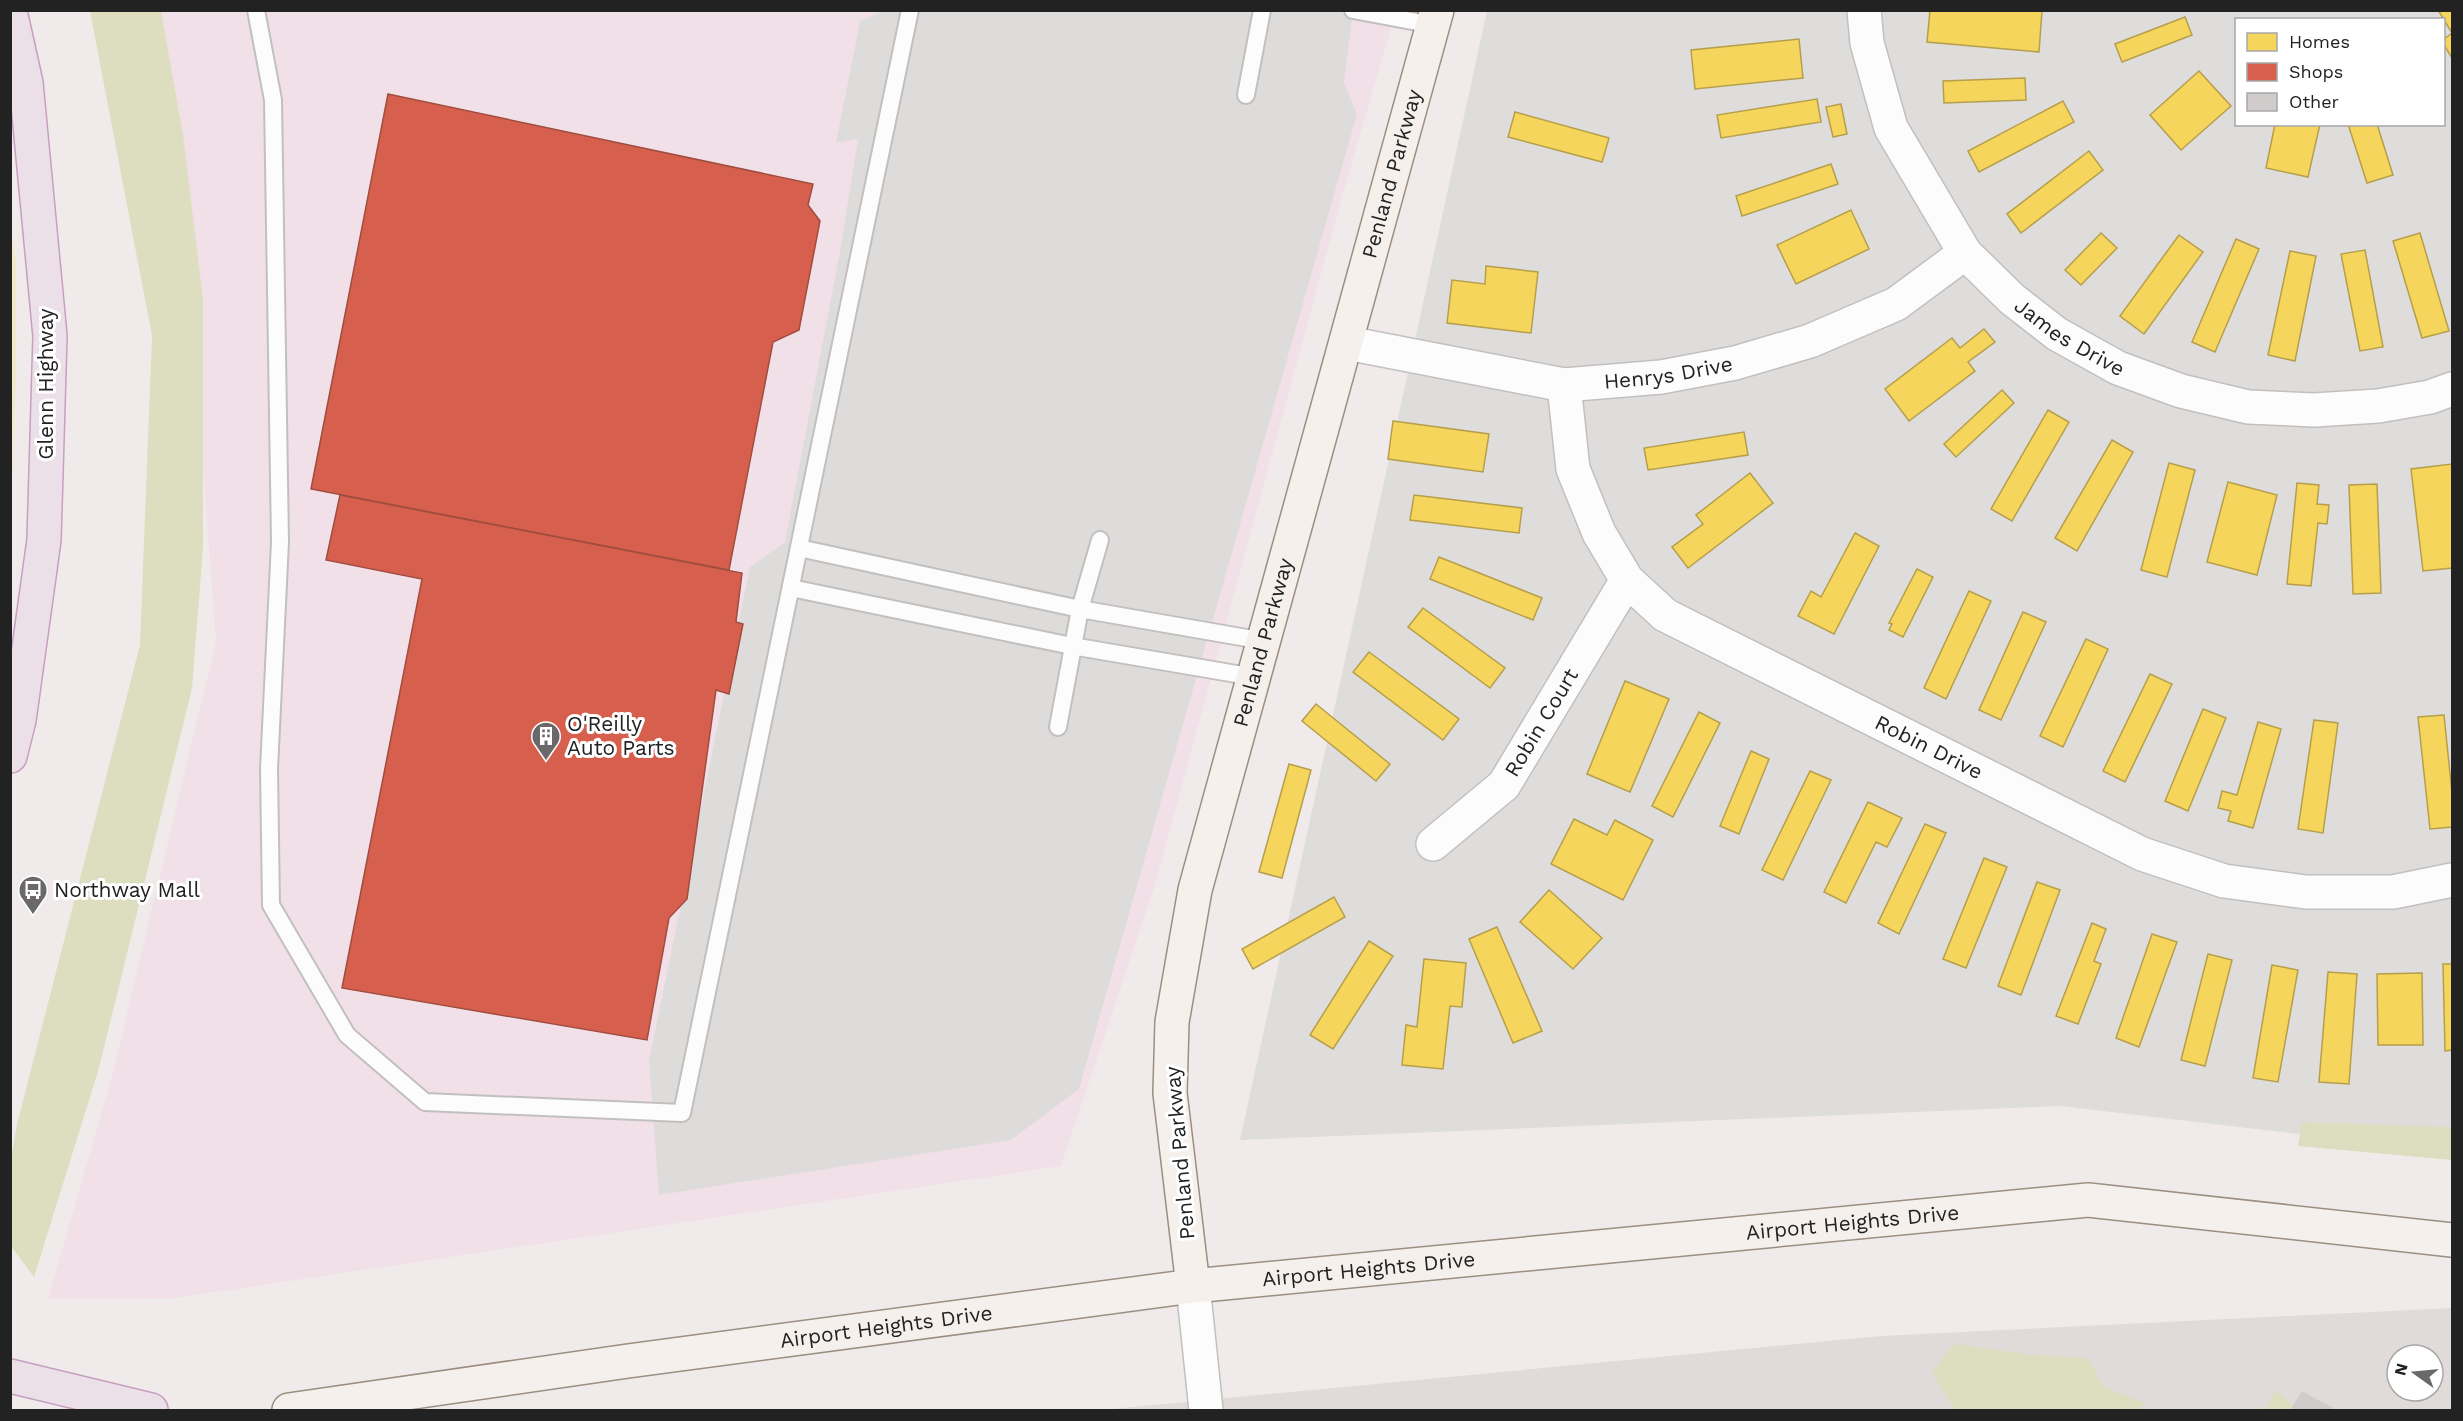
<svg xmlns="http://www.w3.org/2000/svg" width="2463" height="1421" font-family="'Work Sans',sans-serif">
  <rect width="100%" height="100%" fill="#f0ebea"/>
  <path fill="#dfdcdc" fill-rule="evenodd" d="M1487,11H2452V1152L2060,1106L1240,1140ZM2236,20H2444V124H2236Z"/>
  <polygon fill="#f2e0e8" points="139,11 1396,11 1340,204 1155,885 1061,1166 175,1298 48,1299 111,1080 216,641 190,296"/>
  <path fill="#e0dad9" fill-rule="evenodd" d="M2452,1308V1410H1101L1881,1336ZM2397,1355H2433V1391H2397Z"/>
  <polygon fill="#eeeac8" points="11,232 16,261 16,376 11,515"/>
  <g fill="#dcdebf">
    <polygon points="90,11 161,11 183,135 203,299 203,548 192,688 99,1068 34,1277 11,1246 11,1160 17,1124 140,645 152,336"/>
    <polygon points="2302,1122 2452,1127 2452,1160 2298,1146"/>
    <polygon points="1954,1344 2032,1355 2088,1358 2104,1387 2144,1403 2141,1410 1955,1410 1932,1373"/>
    <polygon points="2276,1390 2294,1406 2291,1410 2264,1410"/>
  </g>
  <polygon fill="#dedcdb" points="880,10 1353,11 1344,83 1357,114 1079,1089 1011,1140 659,1195 649,1061 750,567 785,542 840,251 858,139 836,143 860,21 879,13"/>
  <g fill="#f6d55c" stroke="#b69f4b" stroke-width="1.5">
    <polygon points="1930,10 2042,11 2039,52 1927,42"/>
    <polygon points="2438,10 2452,10 2452,58 2444,45 2444,39 2452,33"/>
    <polygon points="2185,17 2192,35 2122,62 2115,44"/>
    <polygon points="1799,39 1803,78 1695,89 1691,50"/>
    <polygon points="2199,71 2231,106 2181,150 2150,115"/>
    <polygon points="2025,78 2026,100 1944,103 1943,81"/>
    <polygon points="1817,99 1821,122 1721,138 1717,115"/>
    <polygon points="2063,101 2074,122 1979,172 1968,151"/>
    <polygon points="1841,104 1847,134 1833,137 1826,107"/>
    <polygon points="1515,112 1609,138 1602,162 1508,137"/>
    <polygon points="2275,124 2320,124 2308,177 2266,168"/>
    <polygon points="2348,124 2377,124 2393,175 2367,183"/>
    <polygon points="2089,151 2103,170 2021,233 2007,214"/>
    <polygon points="1831,164 1838,184 1742,216 1736,196"/>
    <polygon points="1851,210 1869,249 1796,284 1777,245"/>
    <polygon points="2101,233 2117,248 2081,285 2065,270"/>
    <polygon points="2420,233 2449,331 2422,338 2393,241"/>
    <polygon points="2179,235 2203,252 2144,334 2120,316"/>
    <polygon points="2236,239 2259,249 2215,352 2192,342"/>
    <polygon points="2365,250 2383,347 2360,351 2341,254"/>
    <polygon points="2290,251 2316,256 2295,361 2268,355"/>
    <polygon points="1486,266 1538,272 1531,333 1447,323 1452,280 1485,284"/>
    <polygon points="1984,329 1995,342 1968,362 1975,371 1909,421 1885,389 1952,338 1960,348"/>
    <polygon points="2002,390 2014,403 1956,457 1944,444"/>
    <polygon points="2048,410 2069,422 2012,521 1991,509"/>
    <polygon points="1393,421 1489,434 1483,472 1388,459"/>
    <polygon points="1744,432 1748,455 1648,470 1644,448"/>
    <polygon points="2112,440 2133,452 2077,551 2055,538"/>
    <polygon points="2169,463 2195,470 2167,577 2141,570"/>
    <polygon points="2452,464 2452,568 2423,571 2411,469"/>
    <polygon points="1750,473 1773,503 1688,568 1672,547 1703,524 1696,515"/>
    <polygon points="2228,482 2277,495 2257,575 2207,562"/>
    <polygon points="2297,483 2319,485 2317,504 2329,505 2327,524 2318,523 2311,586 2287,584"/>
    <polygon points="2377,484 2381,593 2353,594 2349,485"/>
    <polygon points="1414,495 1522,508 1519,533 1410,520"/>
    <polygon points="1855,533 1879,546 1834,634 1798,616 1811,591 1821,597"/>
    <polygon points="1439,557 1542,598 1533,620 1430,579"/>
    <polygon points="1917,569 1933,577 1903,637 1889,630 1892,624 1889,623"/>
    <polygon points="1969,591 1991,601 1946,699 1924,688"/>
    <polygon points="1423,608 1505,668 1490,688 1408,627"/>
    <polygon points="2023,612 2046,622 2001,720 1979,710"/>
    <polygon points="2086,639 2108,649 2063,747 2040,736"/>
    <polygon points="1369,652 1459,719 1443,740 1353,672"/>
    <polygon points="2150,674 2172,684 2125,782 2103,771"/>
    <polygon points="1625,681 1669,699 1630,792 1587,774"/>
    <polygon points="1316,704 1390,764 1376,781 1302,721"/>
    <polygon points="2203,709 2226,718 2188,811 2165,801"/>
    <polygon points="1699,712 1720,723 1673,817 1652,806"/>
    <polygon points="2444,715 2452,793 2452,827 2430,829 2418,717"/>
    <polygon points="2314,720 2338,723 2323,833 2298,829"/>
    <polygon points="2258,722 2281,729 2253,828 2228,821 2231,811 2218,808 2222,791 2237,795"/>
    <polygon points="1751,751 1769,759 1739,834 1720,826"/>
    <polygon points="1289,764 1311,770 1282,878 1259,872"/>
    <polygon points="1810,771 1831,780 1783,880 1762,870"/>
    <polygon points="1868,802 1902,818 1887,847 1876,842 1846,903 1824,892"/>
    <polygon points="1574,819 1607,835 1615,820 1653,840 1623,900 1551,864"/>
    <polygon points="1925,824 1946,833 1899,934 1878,923"/>
    <polygon points="1984,858 2007,867 1966,968 1943,959"/>
    <polygon points="2037,882 2060,890 2021,995 1998,986"/>
    <polygon points="1549,890 1602,938 1573,969 1520,922"/>
    <polygon points="1334,897 1345,917 1253,969 1242,949"/>
    <polygon points="2092,923 2106,929 2094,961 2101,964 2078,1024 2056,1016"/>
    <polygon points="1497,927 1542,1031 1513,1043 1469,939"/>
    <polygon points="2152,934 2177,942 2139,1047 2116,1038"/>
    <polygon points="1369,941 1393,956 1333,1049 1310,1035"/>
    <polygon points="2208,954 2232,960 2205,1066 2181,1060"/>
    <polygon points="1424,959 1466,963 1462,1007 1450,1006 1443,1069 1402,1065 1406,1025 1417,1027"/>
    <polygon points="2443,964 2452,964 2452,1050 2445,1051"/>
    <polygon points="2272,965 2298,970 2278,1082 2253,1078"/>
    <polygon points="2328,972 2357,974 2349,1084 2319,1082"/>
    <polygon points="2422,973 2423,1045 2378,1045 2377,974"/>
  </g>
  <g fill="#d6604d" stroke="#a04d40" stroke-width="1.5">
    <polygon points="388,94 813,184 808,205 820,221 799,330 773,342 729,570 311,489"/>
    <polygon points="340,495 742,573 736,622 743,624 729,694 716,690 687,899 669,918 647,1040 342,988 422,579 326,560"/>
  </g>
  <polygon fill="#d1cccc" stroke="#d3cccc" stroke-width="1.5" points="2302,1392 2335,1410 2291,1410"/>
  <g fill="none" stroke-linecap="round" stroke-linejoin="round">
    <g stroke="#c2c0bf" stroke-width="20">
      <g id="lane">
        <polyline points="256,10 273,100 280,542 269,769 271,905 347,1035 425,1102 682,1113 910,10"/>
        <polyline points="1353,10 1433,25"/>
        <polyline points="1246,95 1262,10"/>
        <polyline points="799,548 1080,609 1264,641"/>
        <polyline points="791,588 1072,646 1254,677"/>
        <polyline points="1058,727 1080,609 1100,540"/>
      </g>
    </g>
    <g stroke="#c2c0bf" stroke-width="36">
      <g id="street">
        <path id="s1" d="M1864,10L1867,43L1891,128L1965,253L2012,299L2057,334L2118,368L2181,391L2248,407L2314,410L2378,406L2430,397L2452,389"/>
        <path id="s2" d="M1347,343L1564,385L1661,377L1735,363L1810,341L1896,304L1965,253"/>
        <path id="s3" d="M1564,385L1573,469L1599,533L1627,580L1665,615L2142,854L2224,881L2306,892H2393L2452,880"/>
        <path id="s4" d="M1433,844L1504,785L1627,580"/>
        <polyline points="1193,1286 1206,1410"/>
      </g>
    </g>
    <g stroke="#9c8e80" stroke-width="36">
      <g id="secondary">
        <path id="s5" d="M1193,1286L1170,1093L1172,1022L1195,890L1437,10"/>
        <path id="s6" d="M289,1410L628,1361L1193,1286L2088,1200L2452,1240"/>
      </g>
    </g>
    <g stroke="#c69fc1" stroke-width="36">
      <g id="highway">
        <polyline points="10,11 26,83 50,336 44,540 19,720 10,756"/>
        <polyline points="10,1376 151,1410"/>
      </g>
    </g>
    <use href="#lane" stroke="#fdfcfc" stroke-width="16"/>
    <use href="#street" stroke="#fdfcfc" stroke-width="33"/>
    <use href="#secondary" stroke="#f5f0ec" stroke-width="33"/>
    <use href="#highway" stroke="#ece0e8" stroke-width="33"/>
  </g>
  <defs>
    <g id="building-pin" transform="scale(1.5)"><path d="M0 17L-7.5 6A9.5 9.5 0 1 1 7.5 6Z" fill="#6a6868" stroke="#fff"/><path d="M-4-6H4V6H1V3H-1V6H-4ZM-2.5-4.3h1.7v1.8h-1.7ZM.8-4.3h1.7v1.8H.8ZM-2.5-1h1.7V.8h-1.7ZM.8-1h1.7V.8H.8Z" fill="#fff"/></g>
    <g id="bus-pin" transform="scale(1.5)"><path d="M0 17L-7.5 6A9.5 9.5 0 1 1 7.5 6Z" fill="#6a6868" stroke="#fff"/><path d="M-5-6H5V4H4V6H2V4H-2V6H-4V4H-5ZM-3.5-4V0h7V-4ZM-3.5 1.2v1.5H-2V1.2ZM2 1.2v1.5H3.5V1.2Z" fill="#fff"/></g>
  </defs>
  <g fill-rule="evenodd">
    <use href="#building-pin" x="546" y="736"/>
    <use href="#bus-pin" x="33" y="890"/>
  </g>
  <g text-anchor="middle" stroke-width="6" stroke-linejoin="round" paint-order="stroke">
    <g font-size="21" fill="#222" stroke="#fff">
      <text dy="7" stroke="none"><textPath href="#s5" startOffset="1142">Penland Parkway</textPath></text>
      <text dy="7" stroke="none"><textPath href="#s1" startOffset="402">James Drive</textPath></text>
      <text dy="7" stroke="none"><textPath href="#s2" startOffset="326">Henrys Drive</textPath></text>
      <text transform="translate(46 384) rotate(-90)" y="7">Glenn Highway</text>
      <text dy="7" stroke="none"><textPath href="#s5" startOffset="656">Penland Parkway</textPath></text>
      <text dy="7" stroke="none"><textPath href="#s4" startOffset="165">Robin Court</textPath></text>
      <text dy="7" stroke="none"><textPath href="#s3" startOffset="555">Robin Drive</textPath></text>
      <text transform="translate(1180 1153) rotate(-95)" y="7">Penland Parkway</text>
      <text dy="7" stroke="none"><textPath href="#s6" startOffset="1575">Airport Heights Drive</textPath></text>
      <text dy="7" stroke="none"><textPath href="#s6" startOffset="1089">Airport Heights Drive</textPath></text>
      <text dy="7" stroke="none"><textPath href="#s6" startOffset="603">Airport Heights Drive</textPath></text>
    </g>
    <g font-size="21" fill="#222" stroke="#fff" text-anchor="start">
      <text x="567" y="731">O'Reilly<tspan x="567" dy="24">Auto Parts</tspan></text>
      <text x="54" y="897">Northway Mall</text>
    </g>
  </g>
  <rect width="2463" height="1421" fill="none" stroke="#222222" stroke-width="24"/>
  <rect x="2235" y="18" width="210" height="108" fill="#ffffff" stroke="#a7a7a7" stroke-width="1.5"/>
  <rect x="2247" y="33" width="30" height="18" fill="#f6d55c" stroke="#a7a7a7" stroke-width="1.5"/>
  <text x="2289" y="48" font-size="18" fill="#222222">Homes</text>
  <rect x="2247" y="63" width="30" height="18" fill="#d6604d" stroke="#a7a7a7" stroke-width="1.5"/>
  <text x="2289" y="78" font-size="18" fill="#222222">Shops</text>
  <rect x="2247" y="93" width="30" height="18" fill="#d1cccc" stroke="#a7a7a7" stroke-width="1.5"/>
  <text x="2289" y="108" font-size="18" fill="#222222">Other</text>
  <g transform="translate(2415 1373) rotate(285)"><circle r="28" fill="#ffffff" stroke="#a7a7a7" stroke-width="1.5"/>
  <path d="M0-4.5L10 22L0 15L-10 22Z" fill="#6a6868"/>
  <text y="-9" font-size="16" font-weight="bold" text-anchor="middle" fill="#222222">N</text>
  </g>
</svg>
